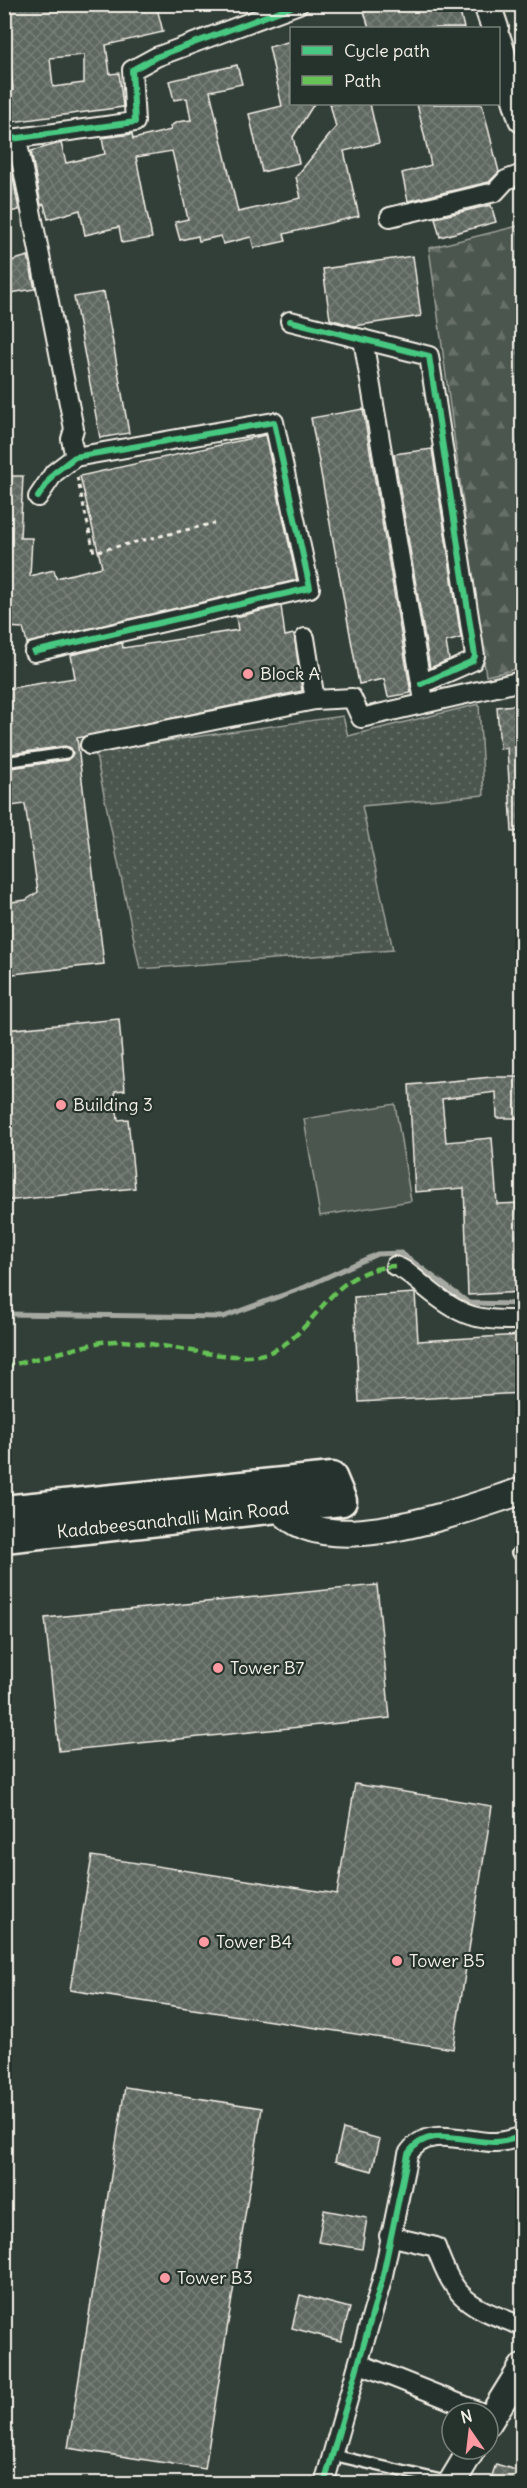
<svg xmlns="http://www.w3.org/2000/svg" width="527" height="2488" font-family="Delius,sans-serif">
  <defs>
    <pattern id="grass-dots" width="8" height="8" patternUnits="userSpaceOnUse" patternTransform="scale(1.5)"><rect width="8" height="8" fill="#4c564f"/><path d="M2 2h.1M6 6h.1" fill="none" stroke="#666f68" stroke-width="1.8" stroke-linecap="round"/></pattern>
    <pattern id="forest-firs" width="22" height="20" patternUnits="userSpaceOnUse" patternTransform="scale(1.5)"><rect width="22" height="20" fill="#4c564f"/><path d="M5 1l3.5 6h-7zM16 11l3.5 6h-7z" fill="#666f68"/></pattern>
    <pattern id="building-cross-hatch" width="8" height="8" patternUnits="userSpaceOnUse" patternTransform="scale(1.5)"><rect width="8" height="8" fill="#5f6861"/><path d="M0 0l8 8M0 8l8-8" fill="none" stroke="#777e78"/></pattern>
  </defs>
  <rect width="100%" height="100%" fill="#323e38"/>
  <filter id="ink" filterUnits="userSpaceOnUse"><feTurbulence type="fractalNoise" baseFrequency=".0167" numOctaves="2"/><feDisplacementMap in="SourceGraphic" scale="12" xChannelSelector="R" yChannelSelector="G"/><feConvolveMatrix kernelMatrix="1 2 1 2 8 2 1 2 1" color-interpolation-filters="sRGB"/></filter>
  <g filter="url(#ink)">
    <polygon fill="url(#grass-dots)" stroke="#a0a49c" stroke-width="1.5" points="479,704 484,795 362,806 393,950 140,969 95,751 343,716 348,736"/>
    <polygon fill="url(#forest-firs)" stroke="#a0a49c" stroke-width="1.5" points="522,225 522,668 486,676 429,248"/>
    <polygon fill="#4c564f" stroke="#a0a49c" stroke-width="1.5" points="395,1104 411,1201 320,1216 304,1119"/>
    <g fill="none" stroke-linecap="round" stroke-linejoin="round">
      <polyline stroke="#a6a9a1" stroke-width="5" points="4,1314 223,1317 305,1287 377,1254 401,1253 469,1303 522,1304"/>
    </g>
    <g fill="url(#building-cross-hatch)" stroke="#f4f1e8" stroke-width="1.5" fill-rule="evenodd">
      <path d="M4,4H156L163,32L106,45L110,74L119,73L123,107L4,123V91L13,90L10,61L4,62ZM84,55V83L53,87L50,58Z"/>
      <polygon points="376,4 458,4 464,28 369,28 363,8"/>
      <polygon points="291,41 291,104 314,104 293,137 299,163 262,172 249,114 282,106 269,47"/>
      <polygon points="237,65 242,84 210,91 238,212 301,198 296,177 336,127 330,104 370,104 379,143 344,151 359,216 284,234 286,241 254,248 251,237 223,244 221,236 199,241 198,236 180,240 175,222 188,219 172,151 136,157 152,238 122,243 119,227 85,235 80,210 48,219 44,204 41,205 31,151 61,143 66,163 105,154 102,138 132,134 133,139 171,130 170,126 177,122 191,120 187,98 174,100 169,81"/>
      <polygon points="417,104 482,104 499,172 489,182 408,201 402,173 431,165"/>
      <polygon points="9,156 19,210 4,213 4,157"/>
      <polygon points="491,205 496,222 440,237 435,218"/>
      <polygon points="28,256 35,289 4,294 4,263"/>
      <polygon points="413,256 421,316 354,326 330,319 323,269"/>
      <polygon points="104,292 129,433 100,438 74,297"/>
      <polygon points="363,409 411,693 388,697 384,679 359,684 311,418"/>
      <polygon points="265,435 297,580 27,643 23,628 4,627 4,476 23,476 20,538 32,538 30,576 54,570 56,578 102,567 80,476"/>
      <polygon points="432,449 461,638 446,642 449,660 430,668 394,454"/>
      <polygon points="281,606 285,636 294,634 302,691 77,738 104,964 4,975 4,903 26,900 38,892 25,804 4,807 4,769 67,760 73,753 71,748 65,746 4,755 4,689 75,678 71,655 122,643 123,648 238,630 236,617"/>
      <polygon points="522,704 522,831 512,832 507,748 500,749 497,707"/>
      <polygon points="119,1019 125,1090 115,1091 118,1120 128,1119 135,1188 4,1201 4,1030"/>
      <polygon points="492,1077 522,1077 522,1118 497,1118 496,1092 442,1099 446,1142 492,1138 497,1204 522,1203 522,1292 468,1295 464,1188 415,1192 409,1085"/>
      <polygon points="415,1293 418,1341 522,1335 522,1393 359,1402 354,1297"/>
      <polygon points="377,1585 390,1718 59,1751 45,1618"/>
      <polygon points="355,1784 492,1806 453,2049 70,1990 92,1856 337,1894"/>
      <polygon points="125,2087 262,2108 205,2469 68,2448"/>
      <polygon points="343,2129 380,2139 372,2171 335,2161"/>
      <polygon points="324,2210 367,2218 362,2249 318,2242"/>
      <polygon points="300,2295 350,2308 341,2341 292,2328"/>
      <polygon points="496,2464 522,2472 522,2484 489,2484"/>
    </g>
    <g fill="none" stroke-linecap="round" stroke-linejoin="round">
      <g stroke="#f4f1e8" stroke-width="14">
        <g id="lane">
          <polyline points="4,762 66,753"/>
          <polyline points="517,1553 522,1552"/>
          <polyline points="333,2455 449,2482"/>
        </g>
      </g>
      <g stroke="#f4f1e8" stroke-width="22">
        <g id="street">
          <polyline points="17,139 74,429 71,439 75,457"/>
          <polyline points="4,140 135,122 132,70 156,57 299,4"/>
          <polyline points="390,217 495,192 506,180 522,174"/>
          <polyline points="290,321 429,356 475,656 473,661 421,684"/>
          <polyline points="363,339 423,695"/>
          <polyline points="305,638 315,700"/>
          <polyline points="34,652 310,588 274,422 75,457 54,473 38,497"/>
          <polyline points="90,745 315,700 352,698 361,718 522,681"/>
          <path d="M395,1266C406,1269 416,1280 425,1287C461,1317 476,1321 522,1320"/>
          <path d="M389,2236L436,2247C456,2303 470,2306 522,2326"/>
          <polyline points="360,2364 483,2413"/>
          <path d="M324,2484L382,2280L408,2154C428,2123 466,2143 495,2142C504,2142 514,2139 522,2136"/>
        </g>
      </g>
      <g stroke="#f4f1e8" stroke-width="30">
        <g id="secondary">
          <polyline points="487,4 495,28"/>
          <polyline points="498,41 522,119"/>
          <path d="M280,1508C324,1565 467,1508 522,1491"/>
          <polyline points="488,2423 522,2368"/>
          <polyline points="451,2484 472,2449"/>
        </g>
      </g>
      <g stroke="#f4f1e8" stroke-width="33">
        <polyline id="primary" points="4,1510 332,1477 342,1501 4,1538"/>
      </g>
      <polyline stroke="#f4f1e8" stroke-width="3" stroke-dasharray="4.5 4.5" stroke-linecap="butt" points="77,477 94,552 215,523"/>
      <use href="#lane" stroke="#26332d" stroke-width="9"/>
      <use href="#street" stroke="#26332d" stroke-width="18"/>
      <use href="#secondary" stroke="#26332d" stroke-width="26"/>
      <use href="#primary" stroke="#26332d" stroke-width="28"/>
      <path stroke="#66c356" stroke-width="4.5" stroke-dasharray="9 4.5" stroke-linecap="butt" d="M4,1367L101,1342L115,1341C157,1340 234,1366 270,1352C319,1332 326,1270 395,1266"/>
      <g stroke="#26332d" stroke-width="10">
        <g id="cycleway">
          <polyline points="4,140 135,122 132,70 156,57 299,4"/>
          <polyline points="290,321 429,356 475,656 473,661 421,684"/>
          <polyline points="34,652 310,588 274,422 75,457 54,473 38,497"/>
          <path d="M324,2484L382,2280L408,2154C428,2123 466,2143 495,2142C504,2142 514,2139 522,2136"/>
        </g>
      </g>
      <use href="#cycleway" stroke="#46c982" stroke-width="6"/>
    </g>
  </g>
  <g fill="#ff9aa2" stroke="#26332d" stroke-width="2">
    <circle cx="248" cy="674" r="6"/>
    <circle cx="61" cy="1105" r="6"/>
    <circle cx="218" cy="1668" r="6"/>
    <circle cx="204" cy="1942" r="6"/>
    <circle cx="397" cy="1961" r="6"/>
    <circle cx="165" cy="2278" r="6"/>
  </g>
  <g text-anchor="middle" stroke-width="4.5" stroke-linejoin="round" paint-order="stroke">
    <g font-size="18" fill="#f4f1e8" stroke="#26332d" text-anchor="start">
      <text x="260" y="680">Block A</text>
      <text x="73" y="1111">Building 3</text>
      <text x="230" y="1674">Tower B7</text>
      <text x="216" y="1948">Tower B4</text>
      <text x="409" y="1967">Tower B5</text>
      <text x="177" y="2284">Tower B3</text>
    </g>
    <g font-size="18" fill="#f4f1e8" stroke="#26332d">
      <text transform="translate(173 1520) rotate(-6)" y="6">Kadabeesanahalli Main Road</text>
    </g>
  </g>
  <rect width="527" height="2488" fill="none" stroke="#26332d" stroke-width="24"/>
  <rect x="12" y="12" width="503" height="2464" fill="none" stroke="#f4f1e8" stroke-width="2" filter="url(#ink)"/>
  <rect x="290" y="27" width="210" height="78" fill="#26332d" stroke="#787f78" stroke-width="1.5"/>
  <rect x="302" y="46" width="30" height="9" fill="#46c982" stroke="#787f78" stroke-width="1.5"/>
  <text x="344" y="57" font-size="18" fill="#f4f1e8">Cycle path</text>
  <rect x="302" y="76" width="30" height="9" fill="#66c356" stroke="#787f78" stroke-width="1.5"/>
  <text x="344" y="87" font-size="18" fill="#f4f1e8">Path</text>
  <g transform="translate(470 2431) rotate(346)"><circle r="28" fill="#26332d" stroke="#787f78" stroke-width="1.5"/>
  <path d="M0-4.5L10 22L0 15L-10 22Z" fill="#ff9aa2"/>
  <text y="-9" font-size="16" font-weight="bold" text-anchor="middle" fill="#f4f1e8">N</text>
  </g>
</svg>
